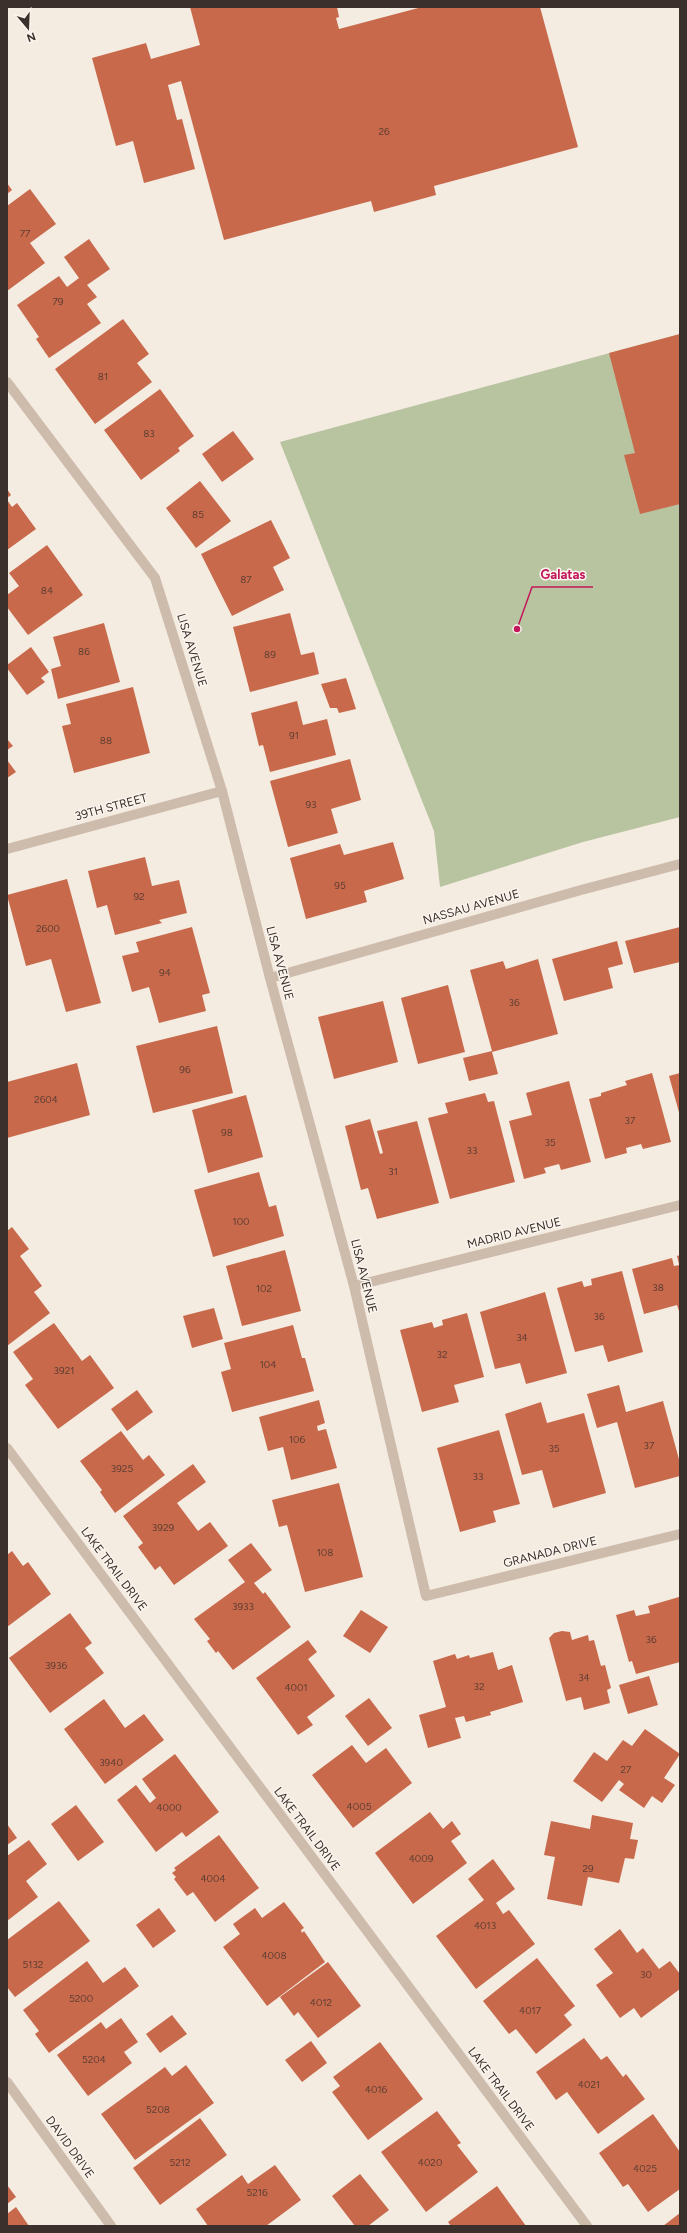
<svg xmlns="http://www.w3.org/2000/svg" width="687" height="2233" font-family="Figtree,sans-serif">
  <rect width="100%" height="100%" fill="#f4ebe1"/>
  <polygon fill="#b8c4a0" points="680,334 680,817 583,842 440,887 434,831 280,442"/>
  <g fill="#c8694b">
    <polygon points="190,7 337,7 339,17 336,18 339,29 422,7 540,7 578,147 434,186 436,195 374,212 371,201 224,240 181,81 168,85 177,120 182,119 195,169 144,183 133,141 116,146 92,58 146,43 151,59 200,45"/>
    <polygon points="7,183 12,190 7,194"/>
    <polygon points="30,189 56,224 30,243 45,263 7,291 7,206"/>
    <polygon points="89,239 110,269 87,285 97,297 87,304 101,323 49,358 36,339 39,337 17,305 59,276 67,287 79,278 64,257"/>
    <polygon points="123,319 149,354 137,363 152,382 95,424 55,369"/>
    <polygon points="680,334 680,504 640,514 624,455 635,453 609,353"/>
    <polygon points="160,389 194,436 178,448 180,451 141,480 104,430"/>
    <polygon points="233,431 254,459 222,482 202,454"/>
    <polygon points="200,481 231,521 196,548 166,508"/>
    <polygon points="7,489 11,495 7,498"/>
    <polygon points="7,500 12,507 17,503 36,529 7,550"/>
    <polygon points="271,520 290,558 273,567 284,590 232,616 201,554"/>
    <polygon points="47,545 83,595 28,635 7,607 7,595 19,586 9,573"/>
    <polygon points="290,613 301,655 314,652 319,674 250,692 233,627"/>
    <polygon points="104,623 120,682 58,699 51,669 61,666 53,637"/>
    <polygon points="31,647 49,672 41,678 45,682 27,695 7,668 7,665"/>
    <polygon points="346,678 356,709 339,713 337,708 330,708 321,684"/>
    <polygon points="133,687 150,753 74,773 62,726 71,724 66,704"/>
    <polygon points="297,701 303,725 327,719 336,755 270,772 263,745 259,746 251,713"/>
    <polygon points="7,739 13,746 7,750"/>
    <polygon points="350,759 361,800 331,809 338,833 288,847 270,781"/>
    <polygon points="7,760 16,772 7,778"/>
    <polygon points="393,842 404,879 364,891 367,902 306,919 290,858 340,844 344,855"/>
    <polygon points="145,857 152,886 179,880 187,913 159,920 162,923 115,935 107,905 97,908 88,871"/>
    <polygon points="67,879 101,1003 66,1012 51,959 26,966 7,895"/>
    <polygon points="192,927 210,993 202,995 206,1011 159,1023 149,987 132,992 122,956 139,952 136,942"/>
    <polygon points="680,927 680,962 634,973 625,941"/>
    <polygon points="617,941 623,964 608,968 613,988 564,1001 552,959"/>
    <polygon points="538,959 558,1034 492,1052 498,1074 469,1081 463,1058 492,1051 470,970 503,961 506,969"/>
    <polygon points="448,985 465,1052 418,1064 401,998"/>
    <polygon points="383,1001 398,1062 334,1079 318,1017"/>
    <polygon points="217,1026 233,1093 153,1113 136,1046"/>
    <polygon points="77,1063 90,1115 7,1138 7,1082"/>
    <polygon points="652,1073 671,1142 643,1149 641,1144 626,1148 627,1153 605,1159 589,1099 601,1096 601,1093 627,1085 625,1081"/>
    <polygon points="680,1073 680,1116 669,1076"/>
    <polygon points="569,1081 591,1162 561,1170 559,1164 544,1168 546,1173 524,1179 509,1121 532,1115 526,1093"/>
    <polygon points="485,1093 488,1102 494,1101 515,1182 450,1199 428,1118 448,1113 445,1103"/>
    <polygon points="246,1095 263,1157 208,1173 192,1110"/>
    <polygon points="370,1119 380,1154 383,1153 377,1131 417,1121 439,1203 377,1219 368,1188 361,1190 345,1126"/>
    <polygon points="259,1172 269,1207 276,1205 284,1236 213,1257 194,1190"/>
    <polygon points="12,1227 29,1249 20,1256 42,1286 34,1292 50,1313 7,1346 7,1231"/>
    <polygon points="285,1250 301,1311 242,1326 226,1266"/>
    <polygon points="680,1255 680,1264 679,1264 677,1256"/>
    <polygon points="672,1258 674,1266 680,1265 680,1314 677,1305 644,1314 632,1269"/>
    <polygon points="622,1271 643,1352 608,1362 603,1345 575,1352 557,1288 582,1281 584,1287 592,1285 591,1279"/>
    <polygon points="545,1292 567,1373 526,1384 520,1363 495,1369 480,1312"/>
    <polygon points="214,1308 223,1339 192,1348 183,1316"/>
    <polygon points="467,1313 484,1377 454,1385 459,1402 422,1412 400,1330 432,1322 434,1328 443,1325 442,1320"/>
    <polygon points="54,1323 82,1361 90,1355 114,1388 58,1429 25,1385 33,1379 13,1352"/>
    <polygon points="293,1325 302,1358 305,1358 314,1391 232,1412 221,1372 231,1369 224,1343"/>
    <polygon points="619,1385 626,1412 663,1401 680,1463 680,1476 635,1488 617,1422 597,1428 587,1394"/>
    <polygon points="137,1390 153,1412 127,1431 111,1409"/>
    <polygon points="319,1400 325,1423 317,1426 318,1431 326,1429 337,1468 291,1480 283,1447 268,1451 259,1417"/>
    <polygon points="541,1402 547,1423 584,1413 606,1493 553,1508 542,1470 522,1475 505,1414"/>
    <polygon points="499,1430 520,1504 493,1511 496,1522 460,1532 437,1448"/>
    <polygon points="121,1431 143,1460 149,1455 165,1475 115,1513 100,1492 102,1490 80,1461"/>
    <polygon points="193,1464 206,1482 177,1503 198,1531 210,1522 228,1546 174,1585 160,1566 155,1570 138,1547 143,1543 123,1516"/>
    <polygon points="339,1483 363,1577 305,1592 287,1525 279,1527 272,1500"/>
    <polygon points="251,1543 272,1570 254,1583 263,1594 265,1592 291,1627 233,1670 218,1651 216,1653 207,1641 210,1639 194,1619 245,1582 228,1560"/>
    <polygon points="12,1551 23,1566 28,1562 51,1594 7,1627 7,1555"/>
    <polygon points="679,1597 680,1662 636,1674 632,1661 629,1662 616,1615 634,1610 636,1616 650,1613 648,1606"/>
    <polygon points="361,1610 388,1627 370,1653 343,1636"/>
    <polygon points="70,1613 92,1643 85,1648 104,1673 50,1713 9,1658"/>
    <polygon points="562,1631 570,1632 572,1640 588,1635 589,1641 594,1640 601,1666 605,1665 611,1688 607,1690 610,1703 584,1710 581,1697 566,1701 549,1638 554,1633"/>
    <polygon points="308,1640 317,1652 308,1659 335,1696 307,1717 313,1725 298,1735 256,1678"/>
    <polygon points="493,1652 498,1670 512,1665 523,1702 490,1712 491,1715 466,1722 464,1716 455,1718 461,1738 428,1748 419,1715 446,1707 433,1661 455,1654 457,1659 469,1655 470,1658"/>
    <polygon points="649,1676 658,1705 628,1714 619,1685"/>
    <polygon points="369,1698 392,1728 368,1746 345,1716"/>
    <polygon points="104,1699 125,1728 144,1714 164,1740 105,1784 64,1729"/>
    <polygon points="645,1729 680,1754 664,1778 675,1785 662,1803 652,1796 644,1808 619,1790 624,1784 619,1780 602,1802 573,1781 594,1752 607,1761 623,1740 632,1746"/>
    <polygon points="352,1745 366,1763 386,1748 412,1783 353,1828 312,1775"/>
    <polygon points="175,1754 219,1812 186,1837 182,1832 156,1852 117,1800 136,1785 150,1803 156,1798 142,1779"/>
    <polygon points="76,1805 104,1842 78,1861 51,1824"/>
    <polygon points="430,1812 443,1829 452,1821 461,1834 451,1841 467,1863 413,1904 375,1853"/>
    <polygon points="592,1815 633,1823 630,1839 638,1840 634,1859 625,1858 619,1883 588,1877 582,1906 547,1899 555,1857 544,1855 551,1821 590,1829"/>
    <polygon points="7,1824 17,1838 7,1845"/>
    <polygon points="219,1835 259,1888 215,1922 193,1892 187,1896 174,1879 176,1877 172,1873 176,1870 174,1868"/>
    <polygon points="29,1840 47,1864 26,1881 38,1897 7,1921 7,1856"/>
    <polygon points="493,1859 515,1889 496,1903 503,1914 509,1910 535,1944 476,1989 436,1936 484,1900 468,1879"/>
    <polygon points="59,1901 90,1941 15,1997 7,1987 7,1940"/>
    <polygon points="284,1902 304,1928 301,1930 302,1933 304,1931 325,1962 267,2006 223,1947 240,1934 233,1924 255,1908 262,1918"/>
    <polygon points="159,1908 176,1931 153,1948 136,1925"/>
    <polygon points="620,1929 637,1953 643,1948 659,1969 670,1961 680,1974 680,1989 641,2018 634,2008 620,2018 596,1985 613,1973 594,1949"/>
    <polygon points="537,1958 575,2006 564,2015 572,2025 536,2054 516,2029 509,2034 483,2001"/>
    <polygon points="87,1961 103,1983 125,1967 139,1986 49,2053 35,2034 39,2031 23,2010"/>
    <polygon points="328,1962 361,2006 318,2038 298,2012 294,2016 280,1997"/>
    <polygon points="172,2015 187,2034 160,2053 146,2034"/>
    <polygon points="121,2018 138,2042 124,2052 132,2063 88,2096 57,2055 101,2022 106,2029"/>
    <polygon points="584,2038 601,2060 607,2056 623,2077 626,2074 645,2099 598,2134 567,2092 556,2100 536,2072"/>
    <polygon points="311,2041 327,2063 302,2082 285,2060"/>
    <polygon points="380,2042 423,2099 368,2140 332,2092 340,2086 333,2077"/>
    <polygon points="186,2065 214,2103 135,2160 101,2114 165,2067 172,2076"/>
    <polygon points="437,2111 461,2143 457,2145 478,2172 426,2212 381,2152"/>
    <polygon points="653,2114 680,2152 680,2189 648,2212 628,2184 623,2187 599,2153"/>
    <polygon points="200,2118 227,2155 160,2205 133,2168"/>
    <polygon points="275,2165 301,2200 266,2226 208,2226 196,2209 242,2175 248,2184"/>
    <polygon points="360,2174 389,2210 368,2226 355,2226 332,2196"/>
    <polygon points="7,2185 16,2197 7,2204"/>
    <polygon points="497,2186 526,2226 451,2226 448,2222"/>
    <polygon points="16,2207 29,2226 7,2226 7,2214"/>
    <polygon points="680,2213 680,2226 663,2226"/>
  </g>
  <g fill="none" stroke-linecap="round" stroke-linejoin="round">
    <g stroke="#cdbbac" stroke-width="10">
      <polyline points="7,382 155,578 222,791 270,978 354,1286 426,1596 680,1534"/>
      <polyline points="7,849 222,791"/>
      <polyline points="270,978 581,890 680,864"/>
      <polyline points="354,1286 680,1205"/>
      <polyline points="7,1448 587,2226"/>
      <polyline points="7,2082 111,2226"/>
    </g>
  </g>
  <g text-anchor="middle" stroke-width="3" stroke-linejoin="round" paint-order="stroke">
    <g font-size="10" fill="#5e3e33">
      <text x="384" y="135">26</text>
      <text x="25" y="237">77</text>
      <text x="58" y="305">79</text>
      <text x="103" y="380">81</text>
      <text x="149" y="437">83</text>
      <text x="198" y="518">85</text>
      <text x="246" y="583">87</text>
      <text x="47" y="594">84</text>
      <text x="84" y="655">86</text>
      <text x="270" y="658">89</text>
      <text x="294" y="739">91</text>
      <text x="106" y="744">88</text>
      <text x="311" y="808">93</text>
      <text x="340" y="889">95</text>
      <text x="139" y="900">92</text>
      <text x="48" y="932">2600</text>
      <text x="165" y="976">94</text>
      <text x="514" y="1006">36</text>
      <text x="185" y="1073">96</text>
      <text x="46" y="1103">2604</text>
      <text x="630" y="1124">37</text>
      <text x="227" y="1136">98</text>
      <text x="550" y="1146">35</text>
      <text x="472" y="1154">33</text>
      <text x="393" y="1175">31</text>
      <text x="241" y="1225">100</text>
      <text x="658" y="1291">38</text>
      <text x="264" y="1292">102</text>
      <text x="599" y="1320">36</text>
      <text x="522" y="1341">34</text>
      <text x="442" y="1358">32</text>
      <text x="268" y="1368">104</text>
      <text x="64" y="1374">3921</text>
      <text x="297" y="1443">106</text>
      <text x="649" y="1449">37</text>
      <text x="554" y="1452">35</text>
      <text x="122" y="1472">3925</text>
      <text x="478" y="1480">33</text>
      <text x="163" y="1531">3929</text>
      <text x="325" y="1556">108</text>
      <text x="243" y="1610">3933</text>
      <text x="651" y="1643">36</text>
      <text x="56" y="1669">3936</text>
      <text x="584" y="1681">34</text>
      <text x="479" y="1690">32</text>
      <text x="296" y="1691">4001</text>
      <text x="111" y="1766">3940</text>
      <text x="626" y="1773">27</text>
      <text x="359" y="1810">4005</text>
      <text x="169" y="1811">4000</text>
      <text x="421" y="1862">4009</text>
      <text x="588" y="1872">29</text>
      <text x="213" y="1882">4004</text>
      <text x="485" y="1929">4013</text>
      <text x="274" y="1959">4008</text>
      <text x="33" y="1968">5132</text>
      <text x="646" y="1978">30</text>
      <text x="81" y="2002">5200</text>
      <text x="321" y="2006">4012</text>
      <text x="530" y="2014">4017</text>
      <text x="94" y="2063">5204</text>
      <text x="589" y="2088">4021</text>
      <text x="376" y="2093">4016</text>
      <text x="158" y="2113">5208</text>
      <text x="180" y="2166">5212</text>
      <text x="430" y="2166">4020</text>
      <text x="645" y="2172">4025</text>
      <text x="257" y="2196">5216</text>
    </g>
    <g font-size="12" fill="#3b302b" stroke="#fbf5ee">
      <text transform="translate(192 650) rotate(73)" y="4">LISA AVENUE</text>
      <text transform="translate(111 807) rotate(-15)" y="4">39TH STREET</text>
      <text transform="translate(471 907) rotate(-16)" y="4">NASSAU AVENUE</text>
      <text transform="translate(280 963) rotate(75)" y="4">LISA AVENUE</text>
      <text transform="translate(514 1233) rotate(-14)" y="4">MADRID AVENUE</text>
      <text transform="translate(364 1276) rotate(76)" y="4">LISA AVENUE</text>
      <text transform="translate(550 1552) rotate(-14)" y="4">GRANADA DRIVE</text>
      <text transform="translate(114 1569) rotate(53)" y="4">LAKE TRAIL DRIVE</text>
      <text transform="translate(307 1829) rotate(53)" y="4">LAKE TRAIL DRIVE</text>
      <text transform="translate(501 2089) rotate(53)" y="4">LAKE TRAIL DRIVE</text>
      <text transform="translate(70 2147) rotate(54)" y="4">DAVID DRIVE</text>
    </g>
  </g>
  <path fill="none" stroke="#c2185b" stroke-width="1.5" d="M517 629L532 587H593"/>
  <circle fill="#c2185b" stroke="#fbf5ee" stroke-width="1.5" cx="517" cy="629" r="4"/>
  <g font-size="13" text-anchor="middle" font-weight="bold" fill="#c2185b" stroke="#fbf5ee" stroke-width="3" stroke-linejoin="round" paint-order="stroke">
    <text x="563" y="579">Galatas</text>
  </g>
  <rect width="687" height="2233" fill="none" stroke="#3b302b" stroke-width="16"/>
  <g transform="translate(28 28) rotate(161)" stroke="#fbf5ee" stroke-width="3" paint-order="stroke">
  <path d="M0-3L7 15L0 10L-7 15Z" fill="#3b302b"/>
  <text y="-6" font-size="11" font-weight="bold" text-anchor="middle" fill="#3b302b">N</text>
  </g>
</svg>
